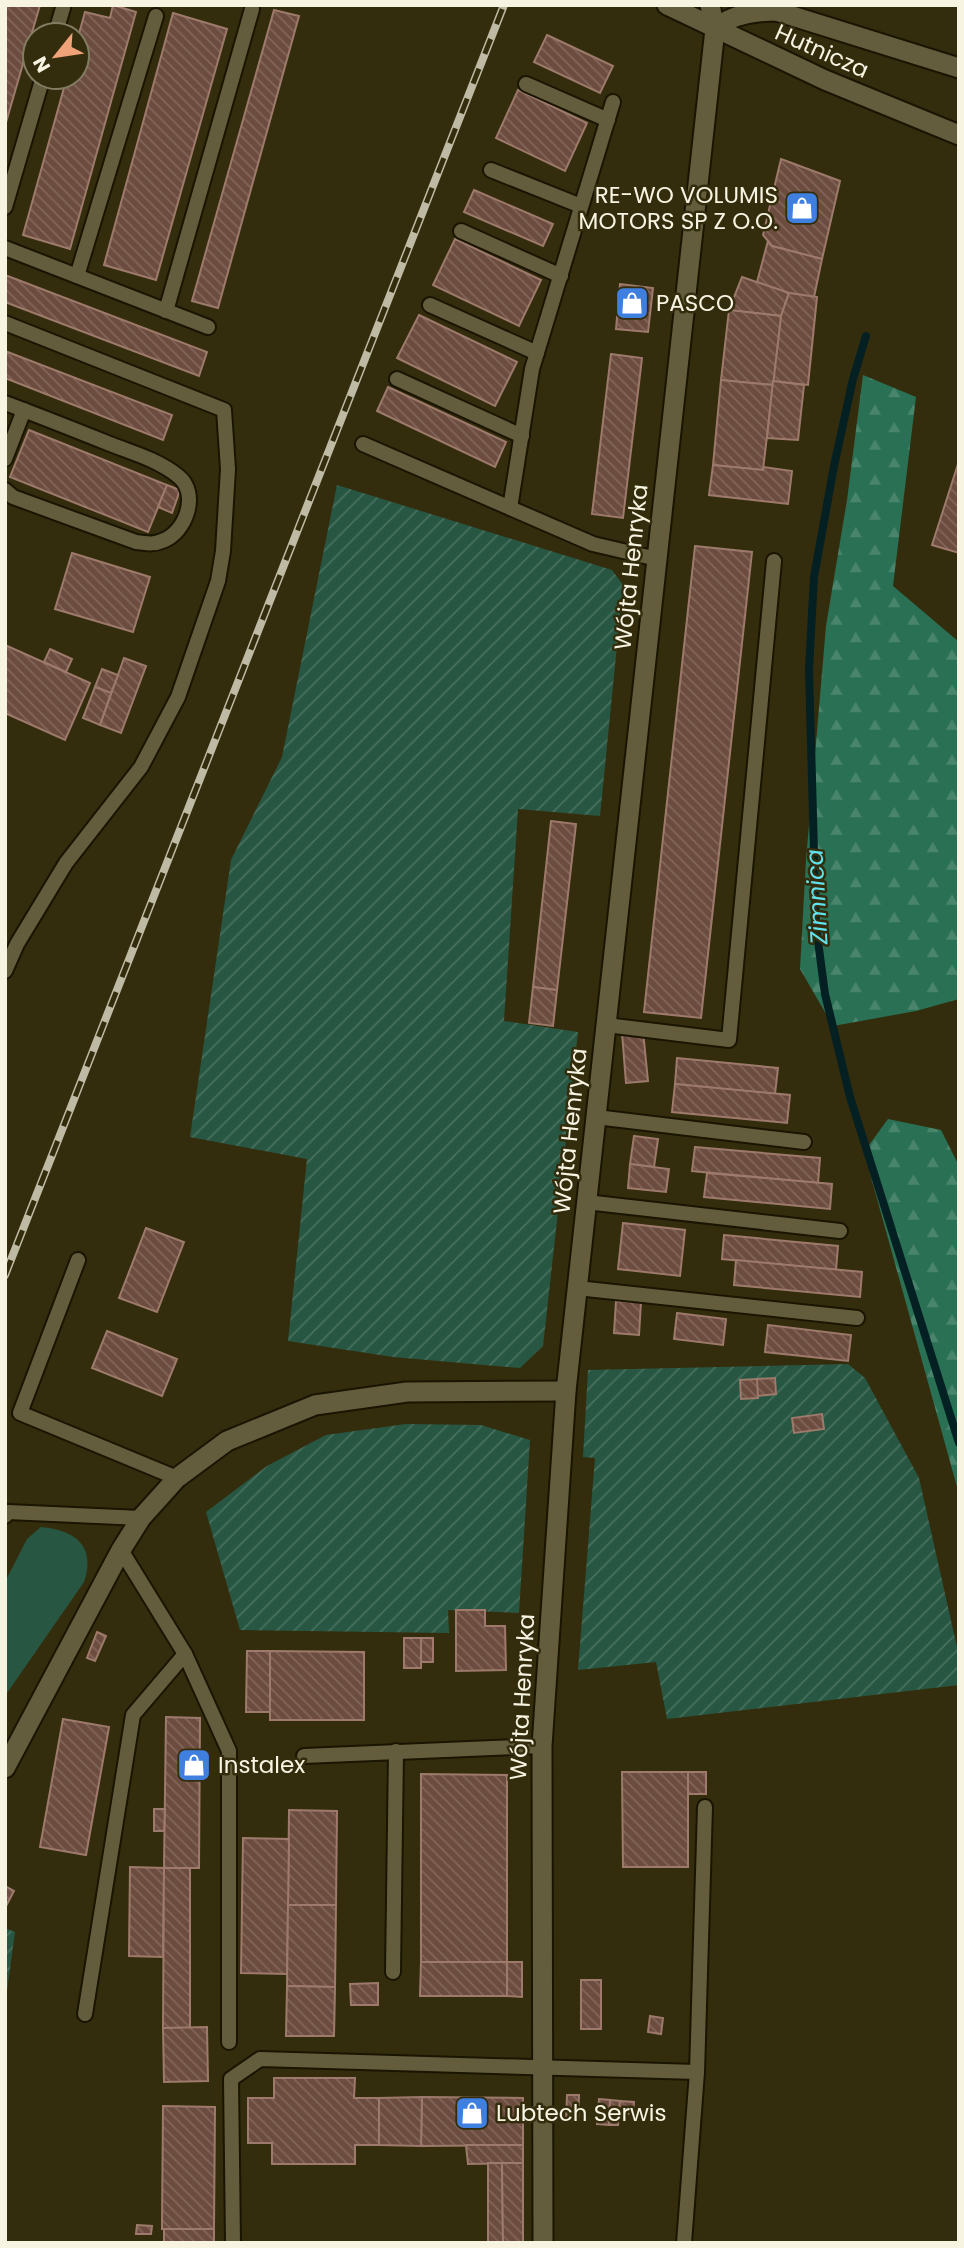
<svg xmlns="http://www.w3.org/2000/svg" width="964" height="2248" font-family="Poppins,sans-serif">
  <defs>
    <pattern id="forest-firs" width="22" height="20" patternUnits="userSpaceOnUse" patternTransform="scale(1.75)"><rect width="22" height="20" fill="#297054"/><path d="M5 1l3.5 6h-7zM16 11l3.5 6h-7z" fill="#49856c"/></pattern>
    <pattern id="garden-furrows" width="10" height="10" patternUnits="userSpaceOnUse" patternTransform="scale(1.75)"><rect width="10" height="10" fill="#275743"/><path d="M-1 1l2-2M0 10L10 0M9 11l2-2" fill="none" stroke="#47705e"/></pattern>
    <pattern id="building-back-hatch" width="6" height="6" patternUnits="userSpaceOnUse" patternTransform="scale(1.75)"><rect width="6" height="6" fill="#6c4c3e"/><path d="M-1 5l2 2M0 0l6 6M5-1l2 2" fill="none" stroke="#82665a"/></pattern>
  </defs>
  <rect width="100%" height="100%" fill="#342d0d"/>
  <path fill="#275743" d="M41,1527C76,1530 96,1547 84,1582L5,1696V1582L27,1539Z"/>
  <g fill="url(#forest-firs)">
    <polygon points="863,375 916,397 893,586 959,642 959,999 916,1011 833,1026 800,969 806,860 826,626 847,500"/>
    <polygon points="888,1119 941,1130 959,1166 959,1494 864,1152"/>
  </g>
  <g fill="url(#garden-furrows)">
    <polygon points="337,485 612,570 623,585 600,816 518,809 504,1021 578,1032 543,1346 520,1368 393,1357 288,1341 307,1159 190,1137 231,860 282,757"/>
    <polygon points="848,1364 865,1378 919,1478 959,1656 959,1685 667,1719 656,1662 578,1670 595,1458 583,1457 588,1370"/>
    <polygon points="406,1424 481,1425 530,1440 519,1613 448,1610 449,1633 240,1630 206,1512 267,1466 326,1435"/>
    <polygon points="5,1928 15,1932 5,2005"/>
  </g>
  <g fill="none" stroke-linecap="round" stroke-linejoin="round">
    <polyline stroke="#042023" stroke-width="8" points="866,336 853,379 834,466 814,577 809,669 816,926 825,994 850,1097 959,1443"/>
  </g>
  <g fill="url(#building-back-hatch)" stroke="#9d7a6b" stroke-width="2">
    <polygon points="5,5 40,5 5,126"/>
    <polygon points="113,5 136,12 70,249 23,235 67,77 77,77 77,41 85,12 110,18"/>
    <polygon points="274,10 299,16 218,308 192,301"/>
    <polygon points="173,13 227,29 156,280 104,265"/>
    <polygon points="547,35 613,66 600,93 534,62"/>
    <polygon points="518,90 587,123 565,171 496,138"/>
    <polygon points="781,159 840,181 822,259 772,246 763,235"/>
    <polygon points="474,190 553,224 543,246 464,212"/>
    <polygon points="455,239 541,280 519,326 433,285"/>
    <polygon points="768,241 772,246 822,259 814,297 789,293 757,282"/>
    <polygon points="5,275 207,352 199,376 5,302"/>
    <polygon points="742,277 789,293 781,316 729,310"/>
    <polygon points="620,284 653,288 648,332 616,329"/>
    <polygon points="789,293 817,297 808,385 773,381 781,316"/>
    <polygon points="729,310 781,316 773,385 721,380"/>
    <polygon points="419,315 517,362 495,406 397,358"/>
    <polygon points="5,351 172,415 163,440 5,378"/>
    <polygon points="611,354 642,358 623,518 592,514"/>
    <polygon points="721,380 773,385 763,470 713,465"/>
    <polygon points="773,381 804,385 798,440 767,438"/>
    <polygon points="388,387 506,442 495,467 377,411"/>
    <polygon points="29,430 167,485 148,532 10,477"/>
    <polygon points="959,461 959,553 932,545"/>
    <polygon points="713,465 763,470 764,467 792,471 788,504 709,495"/>
    <polygon points="167,485 180,490 172,513 158,507"/>
    <polygon points="695,546 752,552 701,1018 644,1012"/>
    <polygon points="72,553 150,577 133,632 55,609"/>
    <polygon points="5,645 90,683 65,740 5,713"/>
    <polygon points="50,649 72,659 66,672 44,662"/>
    <polygon points="124,658 146,666 121,733 100,725"/>
    <polygon points="102,669 118,675 111,693 95,687"/>
    <polygon points="95,687 111,693 100,725 83,718"/>
    <polygon points="551,821 576,824 557,990 533,987"/>
    <polygon points="533,987 557,990 553,1026 529,1023"/>
    <polygon points="643,1031 648,1081 626,1083 622,1033"/>
    <polygon points="677,1058 778,1068 775,1094 675,1084"/>
    <polygon points="675,1084 790,1095 787,1123 672,1112"/>
    <polygon points="634,1136 658,1139 654,1167 630,1164"/>
    <polygon points="695,1147 820,1158 818,1183 692,1171"/>
    <polygon points="630,1164 669,1169 666,1192 628,1188"/>
    <polygon points="707,1173 832,1184 830,1209 704,1197"/>
    <polygon points="623,1223 685,1230 680,1276 618,1269"/>
    <polygon points="146,1228 184,1242 157,1312 119,1298"/>
    <polygon points="724,1235 838,1246 836,1270 722,1259"/>
    <polygon points="736,1260 862,1272 860,1297 734,1285"/>
    <polygon points="616,1301 641,1302 639,1335 614,1333"/>
    <polygon points="677,1313 726,1319 723,1345 674,1339"/>
    <polygon points="768,1325 851,1335 848,1361 765,1352"/>
    <polygon points="107,1331 177,1359 162,1396 92,1368"/>
    <polygon points="775,1378 776,1394 757,1396 757,1379"/>
    <polygon points="757,1379 758,1398 741,1399 740,1380"/>
    <polygon points="822,1414 824,1429 794,1433 792,1418"/>
    <polygon points="456,1610 485,1610 485,1626 505,1626 506,1670 456,1671"/>
    <polygon points="97,1632 106,1636 95,1661 87,1658"/>
    <rect x="404" y="1638" width="17" height="30"/>
    <rect x="421" y="1638" width="12" height="24"/>
    <polygon points="247,1651 270,1651 270,1712 246,1712"/>
    <polygon points="270,1651 364,1652 364,1720 270,1720"/>
    <polygon points="166,1717 200,1718 199,1868 164,1868"/>
    <polygon points="63,1719 109,1727 86,1855 40,1847"/>
    <polygon points="622,1772 688,1772 688,1867 623,1867"/>
    <rect x="688" y="1772" width="18" height="22"/>
    <polygon points="421,1774 507,1775 507,1962 421,1962"/>
    <polygon points="154,1809 165,1809 164,1831 154,1831"/>
    <polygon points="289,1810 337,1811 336,1905 288,1905"/>
    <polygon points="243,1838 289,1839 287,1974 241,1973"/>
    <polygon points="130,1867 164,1868 163,1957 129,1956"/>
    <polygon points="164,1868 190,1868 190,2028 163,2028"/>
    <polygon points="5,1886 14,1891 5,1908"/>
    <polygon points="288,1905 336,1905 335,1987 287,1986"/>
    <polygon points="421,1962 507,1962 507,1996 420,1996"/>
    <polygon points="507,1962 522,1962 522,1997 507,1996"/>
    <rect x="581" y="1980" width="20" height="49"/>
    <polygon points="378,1983 378,2005 351,2005 350,1984"/>
    <polygon points="287,1986 335,1987 334,2036 286,2036"/>
    <polygon points="650,2016 663,2018 661,2034 648,2032"/>
    <polygon points="207,2027 208,2081 164,2082 163,2028"/>
    <polygon points="274,2078 355,2078 354,2098 379,2098 379,2145 355,2145 355,2164 272,2164 272,2143 248,2143 248,2098 274,2098"/>
    <polygon points="567,2095 579,2095 578,2121 566,2120"/>
    <polygon points="422,2097 523,2098 523,2145 421,2146"/>
    <polygon points="422,2097 421,2146 379,2145 379,2098"/>
    <polygon points="599,2099 610,2100 609,2125 597,2124"/>
    <polygon points="610,2100 620,2101 618,2125 609,2125"/>
    <polygon points="620,2101 634,2102 633,2114 619,2113"/>
    <polygon points="163,2106 215,2107 214,2229 162,2229"/>
    <polygon points="466,2145 523,2145 523,2163 468,2164"/>
    <polygon points="488,2163 502,2163 503,2243 488,2243"/>
    <polygon points="502,2163 523,2163 523,2243 503,2243"/>
    <polygon points="137,2225 152,2226 151,2234 136,2234"/>
    <rect x="164" y="2229" width="50" height="14"/>
  </g>
  <g fill="none" stroke-linecap="round" stroke-linejoin="round">
    <g stroke="#1a1501" stroke-width="18">
      <g id="service">
        <polyline points="55,35 63,8"/>
        <polyline points="526,84 608,120"/>
        <polyline points="491,170 581,206"/>
        <polyline points="5,207 43,77"/>
        <polyline points="461,231 561,276"/>
        <polyline points="5,248 208,327"/>
        <polyline points="77,276 156,16"/>
        <polyline points="430,305 537,353"/>
        <polyline points="166,311 252,9"/>
        <polyline points="5,323 224,410 228,469 223,551 218,581 178,697 141,767 66,863 17,944 5,971"/>
        <polyline points="397,379 522,436"/>
        <path d="M5,403C40,416 75,430 110,444C133,453 158,460 178,476C200,493 186,533 162,541C153,545 146,543 136,542L13,497L5,490"/>
        <polyline points="363,444 593,544 657,559"/>
        <polyline points="5,459 24,410"/>
        <polyline points="510,508 532,369 613,102"/>
        <polyline points="606,1025 729,1040 774,561"/>
        <polyline points="596,1117 804,1142"/>
        <polyline points="586,1202 840,1231"/>
        <polyline points="78,1260 20,1413 177,1478"/>
        <polyline points="577,1288 857,1318"/>
        <polyline points="5,1516 8,1512 141,1518"/>
        <polyline points="121,1550 185,1654 229,1751 229,2042"/>
        <polyline points="304,1756 542,1746"/>
        <polyline points="393,1972 396,1751"/>
        <polyline points="85,2014 133,1715 185,1654"/>
        <polyline points="233,2243 231,2079 260,2059 697,2072"/>
        <polyline points="684,2243 697,2072 705,1807"/>
      </g>
    </g>
    <g stroke="#1a1501" stroke-width="23">
      <g id="minor">
        <path d="M715,29C731,14 756,11 777,11"/>
        <polyline points="5,1768 121,1550 141,1518 177,1478 227,1441 315,1405 407,1392 566,1391"/>
        <polyline points="543,2243 542,1746 566,1391 715,29 710,5"/>
      </g>
    </g>
    <g stroke="#1a1501" stroke-width="23">
      <g id="secondary">
        <polyline points="667,5 825,80 959,135"/>
        <polyline points="757,5 959,68"/>
      </g>
    </g>
    <use href="#service" stroke="#645d3d" stroke-width="14"/>
    <use href="#minor" stroke="#645d3d" stroke-width="19"/>
    <use href="#secondary" stroke="#645d3d" stroke-width="19"/>
    <g stroke="#bfbaa4" stroke-width="8">
      <polyline id="rail" points="5,1275 504,5"/>
    </g>
    <use href="#rail" stroke="#342d0d" stroke-width="5" stroke-dasharray="16" stroke-linecap="butt"/>
  </g>
  <defs>
    <g id="shop-square" transform="scale(1.75)"><rect x="-9" y="-9" width="18" height="18" rx="4" fill="#3f7fe0" stroke="#342d0d"/><path d="M-5-2.5h2.3a2.7 3.5 0 0 1 5.4 0H5L5.5 6h-11ZM-1.5-2.5h3a1.5 2.3 0 0 0-3 0Z" fill="#fff"/></g>
  </defs>
  <g fill-rule="evenodd">
    <use href="#shop-square" x="802" y="208"/>
    <use href="#shop-square" x="632" y="303"/>
    <use href="#shop-square" x="194" y="1765"/>
    <use href="#shop-square" x="472" y="2113"/>
  </g>
  <g text-anchor="middle" stroke-width="5" stroke-linejoin="round" paint-order="stroke">
    <g font-size="23" fill="#f8f4e2" stroke="#342d0d">
      <text transform="translate(822 51) rotate(24)" y="8">Hutnicza</text>
      <text transform="translate(631 567) rotate(-84)" y="8">Wójta Henryka</text>
      <text transform="translate(570 1131) rotate(-84)" y="8">Wójta Henryka</text>
      <text transform="translate(522 1697) rotate(-87)" y="8">Wójta Henryka</text>
    </g>
    <g font-size="23" fill="#f8f4e2" stroke="#342d0d" text-anchor="start">
      <text x="778" y="203" text-anchor="end">RE-WO VOLUMIS<tspan x="778" dy="26">MOTORS SP Z O.O.</tspan></text>
      <text x="656" y="311">PASCO</text>
      <text x="218" y="1773">Instalex</text>
      <text x="496" y="2121">Lubtech Serwis</text>
    </g>
    <g font-size="24" font-style="italic" fill="#5fe2ed" stroke="#342d0d">
      <text transform="translate(817 897) rotate(-93)" y="8">Zimnica</text>
    </g>
  </g>
  <rect width="964" height="2248" fill="none" stroke="#f8f4e2" stroke-width="14"/>
  <g transform="translate(56 56) rotate(240)"><circle r="33" fill="#342d0d" stroke="#827d62" stroke-width="2"/>
  <path d="M0-5L12 26L0 18L-12 26Z" fill="#f0a279"/>
  <text y="-10" font-size="19" font-weight="bold" text-anchor="middle" fill="#f8f4e2">N</text>
  </g>
</svg>
